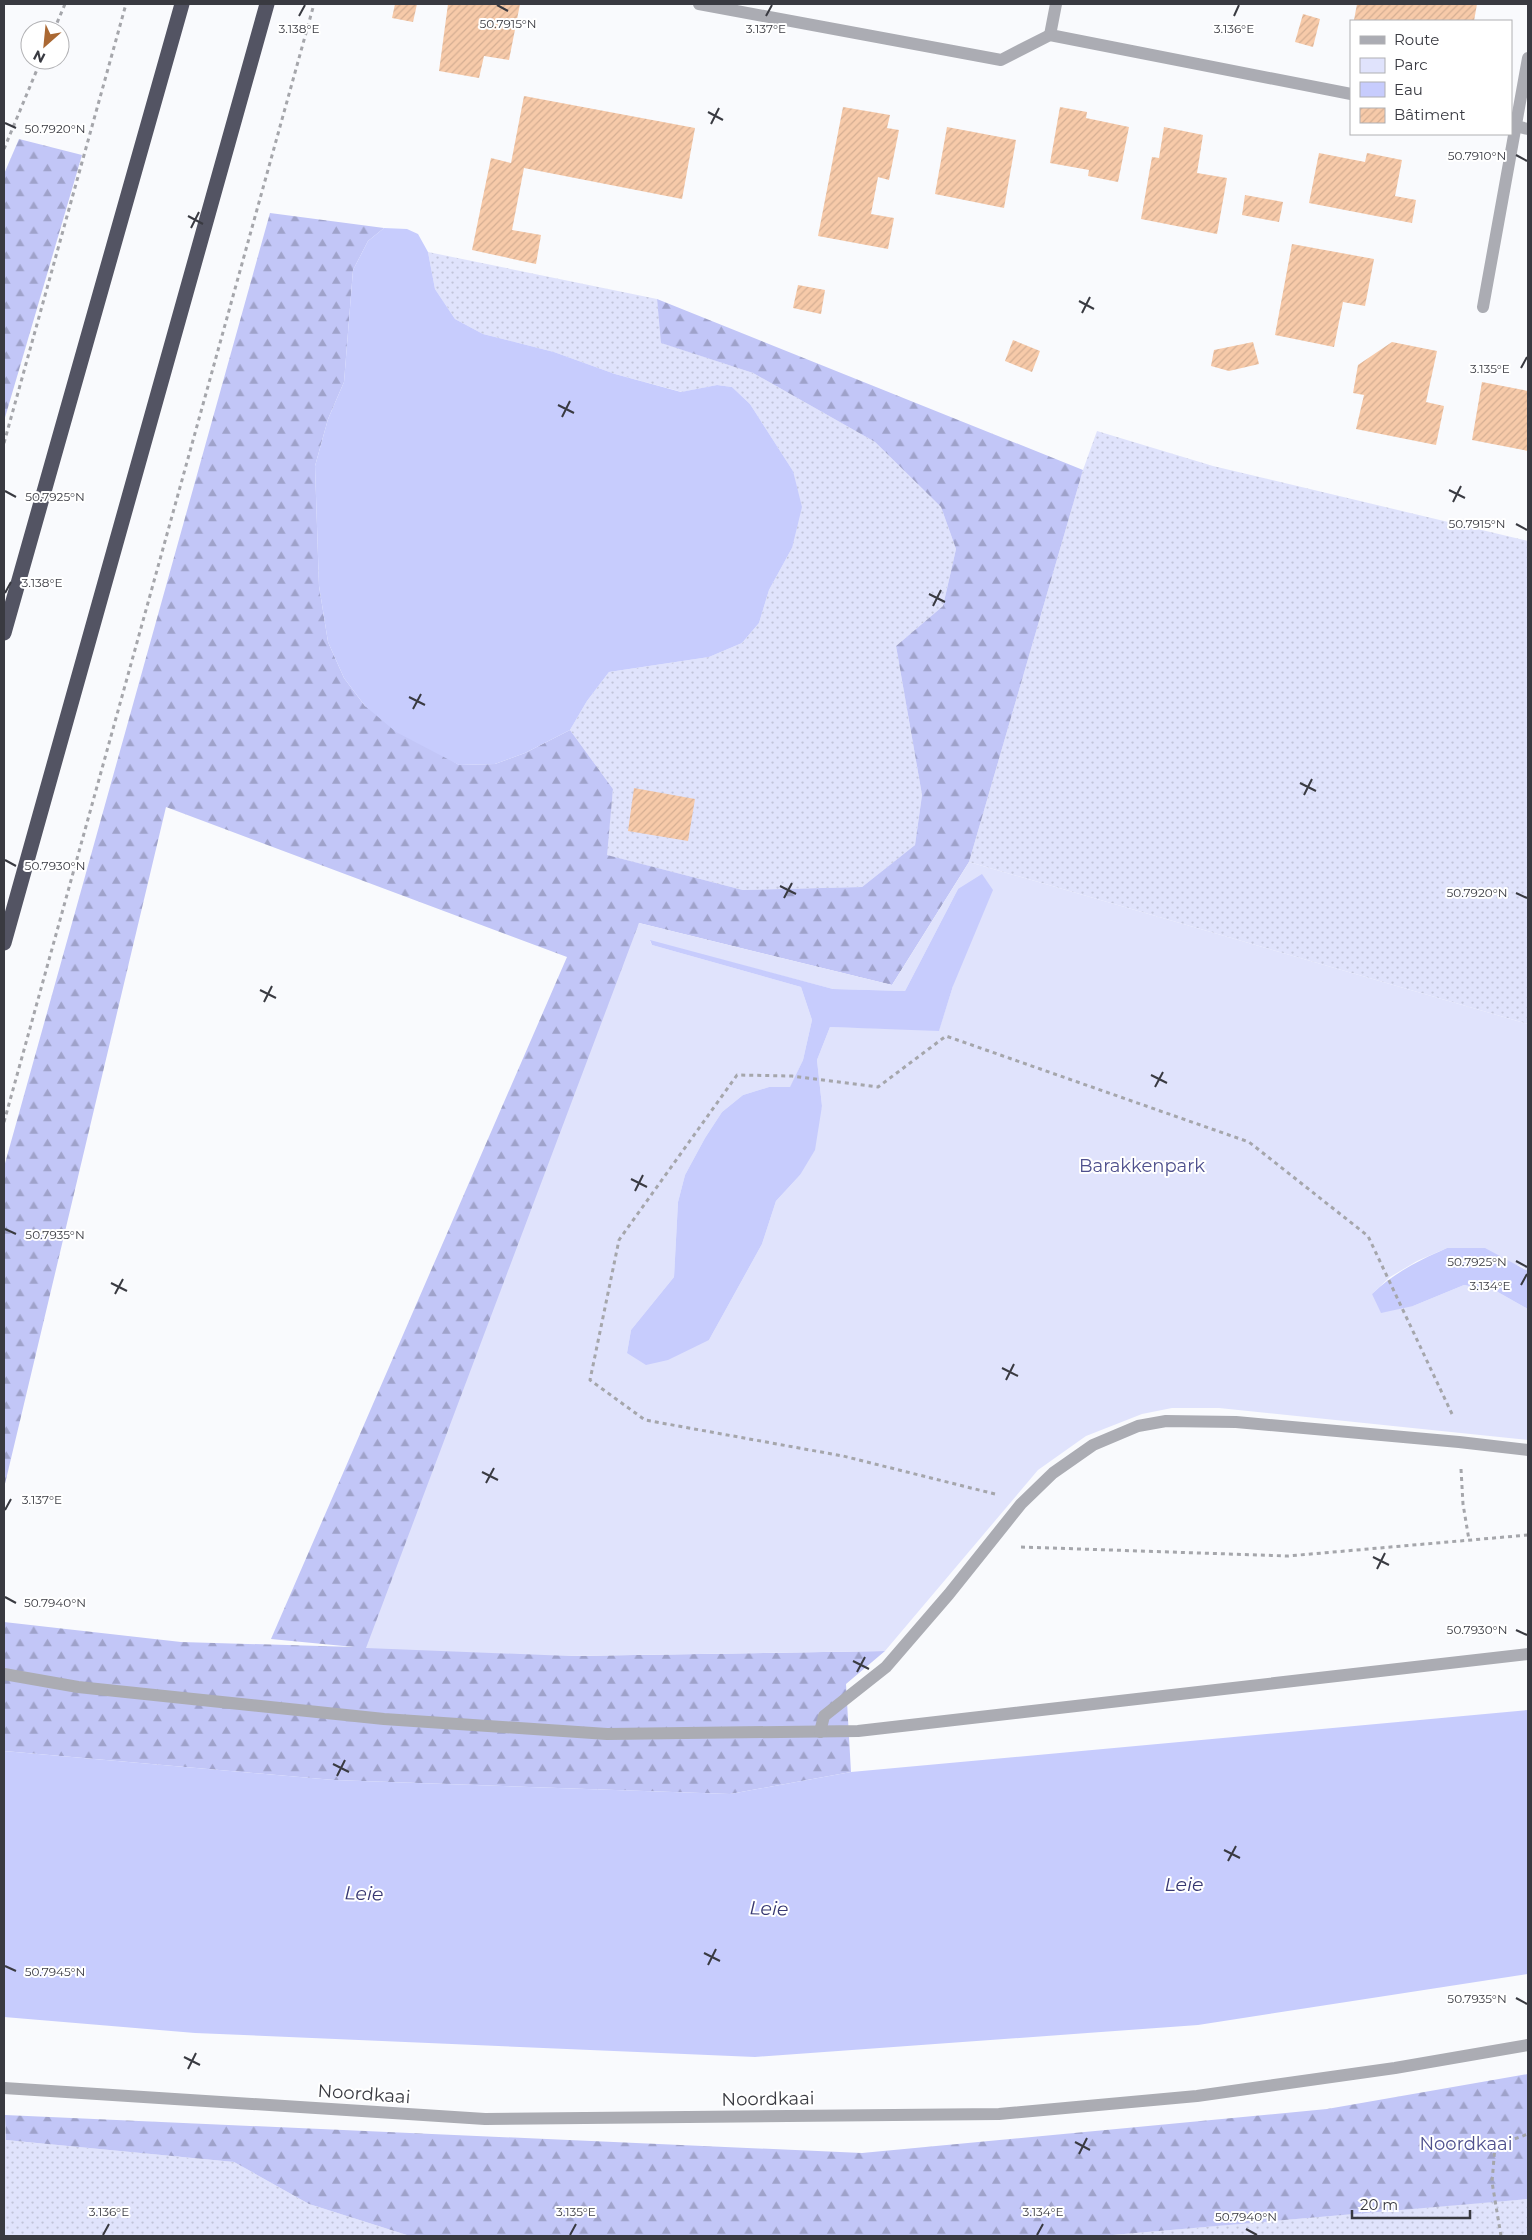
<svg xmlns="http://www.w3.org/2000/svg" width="1532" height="2240" font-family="Montserrat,sans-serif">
  <defs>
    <pattern id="grass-dots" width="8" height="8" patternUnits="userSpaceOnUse" patternTransform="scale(1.25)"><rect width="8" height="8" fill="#e0e3fc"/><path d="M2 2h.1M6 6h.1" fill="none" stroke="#c1c4d9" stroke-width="1.8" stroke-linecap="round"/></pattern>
    <pattern id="forest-firs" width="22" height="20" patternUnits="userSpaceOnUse" patternTransform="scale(1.25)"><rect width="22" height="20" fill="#c2c6f7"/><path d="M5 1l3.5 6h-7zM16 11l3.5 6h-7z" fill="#9fa2ca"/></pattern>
    <pattern id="building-hatch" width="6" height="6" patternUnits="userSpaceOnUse" patternTransform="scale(1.25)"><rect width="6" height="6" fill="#f7caa9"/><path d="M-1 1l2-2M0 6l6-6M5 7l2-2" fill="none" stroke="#d4ae93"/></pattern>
  </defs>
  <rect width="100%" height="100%" fill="#f9fafd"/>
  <g fill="url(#grass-dots)">
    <polygon points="428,252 657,299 662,343 753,373 875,442 941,507 956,549 943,606 896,646 922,795 915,845 862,887 743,890 606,855 613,789 570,730 587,701 609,672 709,657 742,643 759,623 769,590 792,548 793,471 750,404 732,387 717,385 682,392 615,374 554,352 483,334 455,319 435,289"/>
    <polygon points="1097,431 1213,466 1528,541 1528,1024 969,862 1083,470"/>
    <polygon points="4,2115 5,2115 6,2140 234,2162 309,2204 410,2236 4,2236"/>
    <polygon points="1528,2199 1528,2236 1101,2236 1477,2203"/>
  </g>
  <g fill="url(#forest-firs)">
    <polygon points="19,139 82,155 4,421 4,174"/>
    <polygon points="270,213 384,228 368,241 353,270 344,382 328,419 315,466 319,586 328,642 344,678 365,706 459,765 495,764 525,753 570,730 613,789 607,855 743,890 862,887 915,845 922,795 896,646 943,606 956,549 941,507 875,442 753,373 661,343 657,299 1083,470 969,862 892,985 639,923 569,1656 885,1651 846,1684 851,1772 730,1794 334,1780 4,1751 4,1622 181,1642 354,1647 271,1639 567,957 166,807 4,1488 4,1167"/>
    <polygon points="1528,2074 1528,2199 1101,2236 410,2236 309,2204 234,2162 6,2140 5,2115 862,2153 1327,2109"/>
  </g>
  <path fill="#e0e3fc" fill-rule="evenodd" d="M969,862L1528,1024V1271L1521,1266L1447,1248L1417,1261L1390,1277L1372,1294L1413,1306L1464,1285L1496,1291L1528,1309V1440L1219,1408H1172L1142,1414L1086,1436L1038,1470L885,1651L569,1656L366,1648L639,923L892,985ZM958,889L953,986L939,1030L830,1027L817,1060L822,1106L800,1175L776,1201L762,1244L709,1340L627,1353L631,1330L674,1277L678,1202L685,1175L705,1138L722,1112L743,1095L769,1087L790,1088L803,1060L812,1020L801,987L652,945L650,941L833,989L905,991Z"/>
  <g fill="#c7ccfd">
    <polygon points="384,228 407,229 418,234 428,252 435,289 455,319 483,334 554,352 615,374 681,392 717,385 732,387 750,404 793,471 802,507 792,548 769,590 759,623 742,643 709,657 609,672 587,701 570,730 525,753 495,764 459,765 396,732 365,706 344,678 328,642 319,586 315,466 328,419 344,382 353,270 368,241"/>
    <polygon points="982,874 993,890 953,986 939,1031 830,1027 817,1060 822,1106 815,1150 800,1175 776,1201 762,1244 709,1340 668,1360 646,1365 627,1353 631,1330 674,1277 678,1202 685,1175 705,1138 722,1112 743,1095 769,1087 790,1087 803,1060 812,1020 801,987 652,945 650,940 833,989 905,991 958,889"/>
    <path d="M1447,1248H1485L1528,1271V1309L1496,1291L1464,1285L1413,1306L1381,1313L1372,1294C1395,1272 1418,1261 1447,1248Z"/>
    <polygon points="1528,1710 1528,1974 1198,2025 755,2057 195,2033 4,2017 4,1751 334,1780 730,1794 851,1772"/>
  </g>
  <g fill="url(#building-hatch)">
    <polygon points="395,4 417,4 413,22 392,18"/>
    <polygon points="448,4 520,4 509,60 484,56 479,78 439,71"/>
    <polygon points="1357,4 1477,4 1474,21 1363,21 1354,20"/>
    <polygon points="1303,14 1320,19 1313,47 1295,42"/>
    <polygon points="524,96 695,128 682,199 524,168 512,230 541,235 536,264 472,250 491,158 511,163"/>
    <polygon points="843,107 890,115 887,128 899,130 889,180 878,177 871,214 894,218 888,249 818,236"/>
    <polygon points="1060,107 1087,112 1086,118 1129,127 1118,182 1088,176 1089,170 1050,163"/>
    <polygon points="947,127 1016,140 1004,208 935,194"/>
    <polygon points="1164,127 1203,135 1197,173 1227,178 1217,234 1141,219 1152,157 1159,158"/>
    <polygon points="1319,153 1365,162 1367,153 1402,160 1395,196 1416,200 1412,223 1309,203"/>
    <polygon points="1245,195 1283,202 1279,222 1242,215"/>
    <polygon points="1292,244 1374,259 1365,306 1343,302 1334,347 1275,335"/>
    <polygon points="798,285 825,290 821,314 793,308"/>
    <polygon points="1013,340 1040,351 1032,372 1005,361"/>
    <polygon points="1253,342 1259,364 1229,371 1211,366 1214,350"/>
    <polygon points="1392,342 1437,351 1426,402 1444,406 1436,445 1356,429 1364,395 1353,393 1358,365"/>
    <polygon points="1482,382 1528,391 1528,451 1472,440"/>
    <polygon points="634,788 695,799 688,841 628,831"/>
  </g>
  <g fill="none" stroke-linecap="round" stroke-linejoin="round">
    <g stroke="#a5a6ab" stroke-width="3" stroke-dasharray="4 4" stroke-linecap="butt">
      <polyline points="54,30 65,4"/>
      <polyline points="4,149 41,60"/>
      <polyline points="4,443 126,4"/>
      <polyline points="4,1122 314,4"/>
      <polyline points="1461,1469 1463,1504 1469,1540"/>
      <polyline points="995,1494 843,1456 645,1420 590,1380 619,1240 737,1075 792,1076 878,1087 946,1036 1249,1142 1368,1236 1452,1414"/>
      <polyline points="1021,1547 1288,1556 1528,1535"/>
      <polyline points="1501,2236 1492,2182 1495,2146 1528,2134"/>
    </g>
    <g stroke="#abacb3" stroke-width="12">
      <polyline points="699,4 1001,60 1050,35 1351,94"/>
      <polyline points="1050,35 1056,4"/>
      <polyline points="1511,125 1528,129"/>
      <polyline points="1483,307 1528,58"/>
      <polyline points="4,1674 78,1687 384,1719 607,1734 858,1731 1528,1654"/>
      <polyline points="820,1732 824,1716 886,1667 949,1594 1021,1504 1053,1473 1093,1445 1138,1426 1166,1421 1236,1422 1459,1442 1528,1450"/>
      <polyline points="4,2088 485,2119 999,2114 1197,2096 1395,2068 1528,2045"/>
    </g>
    <g stroke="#535463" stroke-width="15">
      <polyline points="4,633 182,4"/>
      <polyline points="4,943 267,4"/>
    </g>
  </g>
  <path fill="none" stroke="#393a41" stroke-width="2" d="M497,5L508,11M299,16L305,5M766,16L772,5M1234,16L1239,5M708,112L723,120M5,123L16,128M711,124L719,108M1516,155L1527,161M188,216L203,224M191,228L199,212M1079,301L1094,309M1082,313L1090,297M1521,368L1527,357M558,405L574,413M562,417L570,401M1449,490L1465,498M5,491L16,497M1453,502L1461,486M1516,524L1527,530M5,593L11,582M929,594L945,602M933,606L941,590M409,697L425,705M413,709L421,694M1300,783L1316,791M1304,795L1312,779M5,860L16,866M780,886L796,894M1516,893L1527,898M784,898L792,883M260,990L276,998M264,1002L272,986M1151,1075L1167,1083M1155,1087L1163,1072M631,1179L647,1187M635,1191L643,1175M5,1229L16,1234M1516,1261L1527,1267M111,1283L127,1291M1521,1285L1527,1274M115,1294L123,1279M1002,1368L1018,1376M1006,1380L1014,1364M482,1472L498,1480M486,1483L494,1468M5,1510L11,1499M1373,1557L1389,1565M1377,1569L1385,1553M5,1597L16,1603M1516,1630L1527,1635M853,1661L869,1669M857,1672L865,1657M333,1764L349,1772M337,1776L345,1760M1224,1850L1240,1858M1228,1861L1236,1846M704,1953L720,1961M708,1965L716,1949M5,1966L16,1971M1516,1998L1527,2004M184,2057L200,2065M188,2069L196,2053M1075,2142L1090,2150M1079,2154L1087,2138M1246,2229L1257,2235M103,2235L109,2224M570,2235L576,2224M1037,2235L1043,2224"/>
  <g text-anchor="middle" stroke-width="4" stroke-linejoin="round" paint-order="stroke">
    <g font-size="18" fill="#4e508d" stroke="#fff">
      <text x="1142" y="1172">Barakkenpark</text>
      <text x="1466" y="2150">Noordkaai</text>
    </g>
    <g font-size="18" fill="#393a41" stroke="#fff">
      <text transform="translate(364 2094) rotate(4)" y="6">Noordkaai</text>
      <text transform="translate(768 2099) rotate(-1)" y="6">Noordkaai</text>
    </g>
    <g font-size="19" font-style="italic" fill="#373872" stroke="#fff">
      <text x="1184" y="1891">Leie</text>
      <text transform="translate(364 1893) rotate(2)" y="7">Leie</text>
      <text transform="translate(769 1908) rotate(2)" y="7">Leie</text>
    </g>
  </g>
  <g font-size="12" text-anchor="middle" fill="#393a41" stroke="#fff" stroke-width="4" stroke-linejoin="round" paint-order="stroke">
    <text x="508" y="28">50.7915°N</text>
    <text x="299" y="33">3.138°E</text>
    <text x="766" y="33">3.137°E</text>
    <text x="1234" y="33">3.136°E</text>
    <text x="55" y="133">50.7920°N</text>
    <text x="1477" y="160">50.7910°N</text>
    <text x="1490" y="373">3.135°E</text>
    <text x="55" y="501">50.7925°N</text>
    <text x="1477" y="528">50.7915°N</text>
    <text x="42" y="587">3.138°E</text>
    <text x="55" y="870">50.7930°N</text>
    <text x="1477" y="897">50.7920°N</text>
    <text x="55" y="1239">50.7935°N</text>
    <text x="1477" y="1266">50.7925°N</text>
    <text x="1490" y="1290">3.134°E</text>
    <text x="42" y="1504">3.137°E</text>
    <text x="55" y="1607">50.7940°N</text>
    <text x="1477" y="1634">50.7930°N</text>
    <text x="55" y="1976">50.7945°N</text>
    <text x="1477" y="2003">50.7935°N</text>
    <text x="109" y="2216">3.136°E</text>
    <text x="576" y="2216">3.135°E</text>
    <text x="1043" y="2216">3.134°E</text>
    <text x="1246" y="2221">50.7940°N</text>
  </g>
  <rect width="1532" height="2240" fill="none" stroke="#393a41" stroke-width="10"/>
  <rect x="1350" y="20" width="162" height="115" fill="#ffffff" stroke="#b0b0b3"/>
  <rect x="1360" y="36" width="25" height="8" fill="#abacb3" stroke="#b0b0b3"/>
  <text x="1394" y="45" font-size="15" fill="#393a41">Route</text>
  <rect x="1360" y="58" width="25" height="15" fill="#e0e3fc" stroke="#b0b0b3"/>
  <text x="1394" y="70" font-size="15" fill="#393a41">Parc</text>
  <rect x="1360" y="82" width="25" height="15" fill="#c7ccfd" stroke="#b0b0b3"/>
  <text x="1394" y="95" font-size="15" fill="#393a41">Eau</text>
  <rect x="1360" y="108" width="25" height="15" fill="url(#building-hatch)" stroke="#b0b0b3"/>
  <text x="1394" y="120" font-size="15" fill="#393a41">Bâtiment</text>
  <g transform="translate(45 45) rotate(207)"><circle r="24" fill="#ffffff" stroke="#b0b0b3"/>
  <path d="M0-4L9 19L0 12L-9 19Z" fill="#aa6833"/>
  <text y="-8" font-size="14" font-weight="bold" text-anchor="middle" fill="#393a41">N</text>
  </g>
  <path d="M1352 2210v8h118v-8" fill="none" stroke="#393a41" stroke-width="2.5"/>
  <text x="1360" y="2210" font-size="15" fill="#393a41" stroke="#ffffff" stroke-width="4" paint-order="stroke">20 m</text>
</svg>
